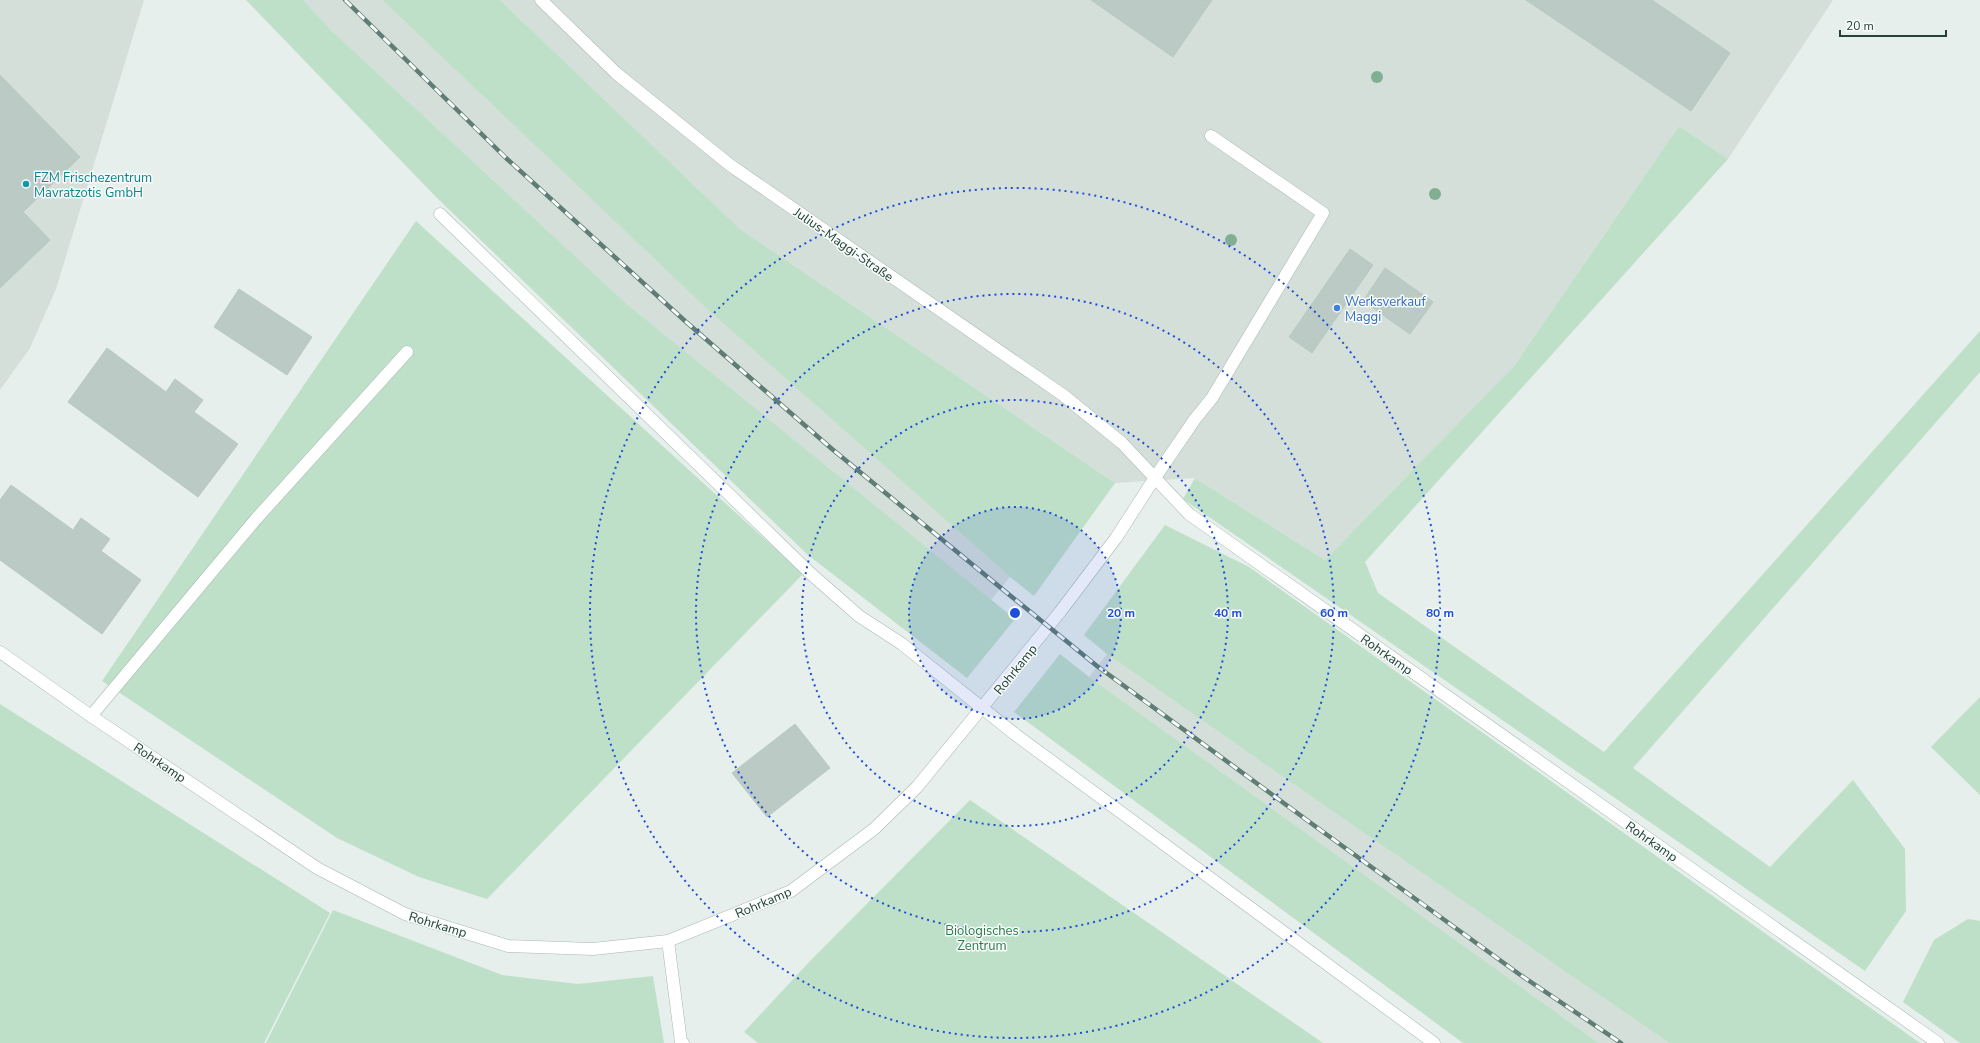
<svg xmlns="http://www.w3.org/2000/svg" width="1980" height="1043" font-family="'Nunito Sans',sans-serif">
  <rect width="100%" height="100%" fill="#e6efeb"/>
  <g fill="#d4dfda">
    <polygon points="0,0 144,0 56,289 30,348 0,390"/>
    <polygon points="303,0 382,0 709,311 1010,577 991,600 628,305 333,32"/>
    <polygon points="500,0 1833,0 1728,159 1679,126 1514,366 1325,560 1195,478 1115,483 740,229"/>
    <polygon points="1107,654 1316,800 1669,1043 1599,1043 1089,677"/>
  </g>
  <g fill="#bfe0c8">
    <polygon points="246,0 303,0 333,32 628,305 1015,619 967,678 808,555 435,196"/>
    <polygon points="382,0 500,0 740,229 1115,483 1034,596 1010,577 709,311"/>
    <polygon points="1679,126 1728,159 1365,562 1378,593 1604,752 1980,331 1980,372 1633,768 1770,867 1853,780 1905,849 1906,911 1865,971 1183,499 1195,478 1325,560 1514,366"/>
    <polygon points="416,221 803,574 487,899 419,877 337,838 102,681"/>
    <polygon points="1165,525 1249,567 1920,1043 1669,1043 1316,800 1107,654 1084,635"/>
    <polygon points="1060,654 1089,677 1599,1043 1463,1043 1014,712"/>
    <polygon points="1980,697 1980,795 1931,747"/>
    <polygon points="0,704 330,913 264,1043 0,1043"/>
    <polygon points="970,800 1323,1043 758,1043 744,1032 810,961"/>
    <polygon points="333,910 502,975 578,984 653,976 664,1043 266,1043"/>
    <polygon points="1968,919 1980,921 1980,1043 1960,1043 1903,1002 1934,940"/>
  </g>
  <g fill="#bbcac4" stroke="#b8c9c2">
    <polygon points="1091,0 1212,0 1173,57"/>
    <polygon points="1526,0 1652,0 1730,53 1691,111"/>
    <polygon points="0,75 80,157 23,212 50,240 0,288"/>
    <polygon points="1350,249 1373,265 1312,353 1289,337"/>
    <polygon points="1385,268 1433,302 1410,334 1363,301"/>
    <polygon points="239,289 312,337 287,375 214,327"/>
    <polygon points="107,348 166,392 175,379 203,400 194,412 238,444 198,497 68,402"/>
    <polygon points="11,485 73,530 81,518 110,539 101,551 141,580 102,634 0,560 0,500"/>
    <polygon points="795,724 830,768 767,817 732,773"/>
  </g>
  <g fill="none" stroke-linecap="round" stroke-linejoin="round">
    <g stroke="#a8b8b2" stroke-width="13">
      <g id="minor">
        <polyline points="541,0 616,73 730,165 1063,395 1122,443 1189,514 1938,1043"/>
        <polyline points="440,214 810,573 859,616 902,644 1016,735 1434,1043"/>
        <polyline points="0,652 91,716 317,868 405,914 508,946 593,949 668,941 791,891 874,829 917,787 1060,612 1116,538 1154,479 1195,419 1212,398 1323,213 1211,136"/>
        <polyline points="91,716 256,519 407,352"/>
        <polyline points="668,941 681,1042 683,1043"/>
      </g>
    </g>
    <use href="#minor" stroke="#fff" stroke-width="12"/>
    <g stroke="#5f7d75" stroke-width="4.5">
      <polyline id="rail" points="345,0 506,158 685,321 832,449 1001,588 1097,666 1319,829 1519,974 1621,1043"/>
    </g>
    <use href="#rail" stroke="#f7fbf9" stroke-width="3" stroke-dasharray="9" stroke-linecap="butt"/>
  </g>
  <g fill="#80af93">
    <circle cx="1377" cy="77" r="6"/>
    <circle cx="1435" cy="194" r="6"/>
    <circle cx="1231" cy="240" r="6"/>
  </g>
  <circle cx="1015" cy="613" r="106" fill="#1d4ed8" fill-opacity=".12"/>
  <g fill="none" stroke="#1d4ed8" stroke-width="2" stroke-dasharray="2 4">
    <circle cx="1015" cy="613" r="106"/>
    <circle cx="1015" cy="613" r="213"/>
    <circle cx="1015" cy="613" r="319"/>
    <circle cx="1015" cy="613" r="425"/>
  </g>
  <circle fill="#0f9aa8" stroke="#f7fbf9" stroke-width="1.5" cx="26" cy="184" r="4"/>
  <circle fill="#3f7fe0" stroke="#f7fbf9" stroke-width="1.5" cx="1337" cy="308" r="4"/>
  <g text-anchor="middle" stroke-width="3" stroke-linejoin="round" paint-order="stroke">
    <g font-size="13" fill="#0d838f" stroke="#f7fbf9" text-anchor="start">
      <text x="34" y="182">FZM Frischezentrum<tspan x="34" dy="15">Mavratzotis GmbH</tspan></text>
    </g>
    <g font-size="13" fill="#24423a" stroke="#f7fbf9">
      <text transform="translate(844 244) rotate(35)" y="5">Julius-Maggi-Straße</text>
      <text transform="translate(1387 654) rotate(35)" y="5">Rohrkamp</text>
      <text transform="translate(1015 669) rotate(-51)" y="5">Rohrkamp</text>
      <text transform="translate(160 762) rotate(34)" y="5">Rohrkamp</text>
      <text transform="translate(1652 841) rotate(35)" y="5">Rohrkamp</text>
      <text transform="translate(763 902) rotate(-23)" y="5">Rohrkamp</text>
      <text transform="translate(438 924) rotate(17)" y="5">Rohrkamp</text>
    </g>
    <g font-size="13" fill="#366cbe" stroke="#f7fbf9" text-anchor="start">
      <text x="1345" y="306">Werksverkauf<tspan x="1345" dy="15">Maggi</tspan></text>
    </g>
    <g font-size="13" fill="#2d7a4b" stroke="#f7fbf9">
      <text x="982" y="935">Biologisches<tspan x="982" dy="15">Zentrum</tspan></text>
    </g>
  </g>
  <circle cx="1015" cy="613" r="6" fill="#1d4ed8" stroke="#f7fbf9" stroke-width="2"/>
  <g font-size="12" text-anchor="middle" font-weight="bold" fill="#1d4ed8" stroke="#f7fbf9" stroke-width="3" stroke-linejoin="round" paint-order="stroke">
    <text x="1121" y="617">20 m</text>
    <text x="1228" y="617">40 m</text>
    <text x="1334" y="617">60 m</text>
    <text x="1440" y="617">80 m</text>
  </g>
  <path d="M1840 30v6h106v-6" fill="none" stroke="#24423a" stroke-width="2"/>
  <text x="1846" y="30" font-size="12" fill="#24423a" stroke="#f7fbf9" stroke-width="3" paint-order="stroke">20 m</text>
</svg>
